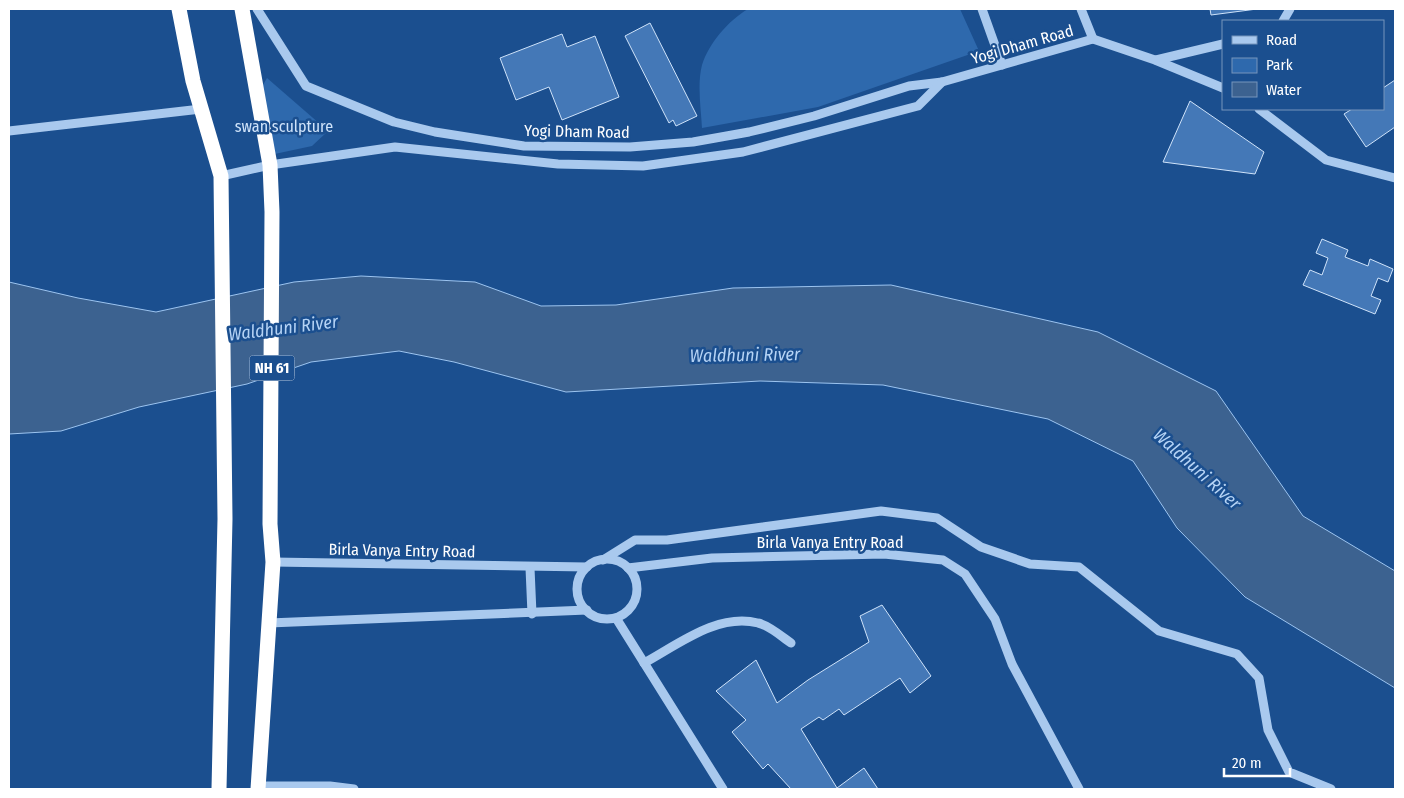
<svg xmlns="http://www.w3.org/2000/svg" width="1404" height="798" font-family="'Fira Sans Condensed',sans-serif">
  <rect width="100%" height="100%" fill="#1b4f8f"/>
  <g fill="#2e69ad">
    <path d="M748,9H960L979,51L818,107L702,128C701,109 697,84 702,65C709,43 728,21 748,9Z"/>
    <polygon points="267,78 328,131 312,146 270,155 259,146 260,90"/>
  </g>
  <polygon fill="#3c6290" stroke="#9cc4f0" points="361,276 475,282 541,306 616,305 733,288 891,285 1098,332 1216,391 1303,516 1395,571 1395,688 1245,597 1177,528 1133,461 1048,419 883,385 760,381 566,392 454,362 399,351 311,362 247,384 139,407 61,431 9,434 9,282 78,298 156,312 294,282"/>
  <g fill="#4478b7" stroke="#cfe3fa">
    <polygon points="1210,9 1257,9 1211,15"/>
    <polygon points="650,23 697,116 676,126 673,120 669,123 625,36"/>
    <polygon points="562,34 567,47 595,36 619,97 562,120 549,87 516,100 500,58"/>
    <polygon points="1395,80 1395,127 1366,147 1344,114 1352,109 1383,109 1383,88"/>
    <polygon points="1190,101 1264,152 1255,174 1163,162"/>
    <polygon points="1322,239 1348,250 1345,257 1368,266 1370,259 1393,269 1388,282 1378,278 1371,296 1381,300 1375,314 1303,285 1310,270 1322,275 1328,258 1316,253"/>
    <polygon points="882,605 931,676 910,693 900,678 844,715 839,709 823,720 819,717 801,729 837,788 864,768 878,789 791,789 768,764 763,769 732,732 746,720 716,691 756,660 777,703 808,680 869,642 860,616"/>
  </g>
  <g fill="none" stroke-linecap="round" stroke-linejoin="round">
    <g stroke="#a9c9ee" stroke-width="9">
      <polyline points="257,9 306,86 394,122 435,132 524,146 630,147 693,142 749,132 814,116 909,86 942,82 1093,39 1155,60 1223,88"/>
      <polyline points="982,9 1002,65"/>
      <polyline points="1081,9 1093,39"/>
      <polyline points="1283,21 1290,9"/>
      <polyline points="1156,60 1223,44"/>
      <polyline points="1259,109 1326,160 1395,178"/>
      <polyline points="9,131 201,109"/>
      <polyline points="221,176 270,165 395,147 558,164 643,166 743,152 918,106 942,82"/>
      <circle cx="607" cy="589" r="30"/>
      <polyline points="603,560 635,540 667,540 881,511 937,518 981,547 1030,564 1079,567 1159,631 1237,654 1259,678 1268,730 1289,772 1331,789"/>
      <polyline points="273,562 587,567"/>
      <polyline points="530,568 532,614"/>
      <polyline points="628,568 712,558 884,554 943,560 965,574 995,619 1012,664 1079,789"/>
      <polyline points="616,618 723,789"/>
      <polyline points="269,623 587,610"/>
      <path d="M644,663C679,644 717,613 758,623C769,625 782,637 791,643"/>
      <polyline points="258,786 330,786 354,789"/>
    </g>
    <g stroke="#fff" stroke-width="15">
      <polyline points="179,9 193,81 221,176 225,519 219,789"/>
      <polyline points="242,9 270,165 272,212 270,524 273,562 258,789"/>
    </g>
  </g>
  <g text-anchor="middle" stroke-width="5" stroke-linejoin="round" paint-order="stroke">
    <rect fill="#1b4f8f" stroke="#bbcadd" stroke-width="1" x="249.5" y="355.5" width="45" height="25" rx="4"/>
    <g font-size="15" font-weight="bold" fill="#fff">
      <text x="272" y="373">NH 61</text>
    </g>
    <g font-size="16" fill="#fff" stroke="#1b4f8f">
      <text transform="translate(1022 44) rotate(-16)" y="6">Yogi Dham Road</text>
      <text transform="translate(577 131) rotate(1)" y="6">Yogi Dham Road</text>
      <text x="830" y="548">Birla Vanya Entry Road</text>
      <text transform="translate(402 550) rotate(1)" y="6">Birla Vanya Entry Road</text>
    </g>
    <g font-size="16" fill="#cfe3fa" stroke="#1b4f8f">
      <text x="284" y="132">swan sculpture</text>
    </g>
    <g font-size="18" font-style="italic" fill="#b5d3f5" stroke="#1b4f8f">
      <text transform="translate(283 328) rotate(-7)" y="6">Waldhuni River</text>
      <text transform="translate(745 355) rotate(-1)" y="6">Waldhuni River</text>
      <text transform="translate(1197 469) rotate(42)" y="6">Waldhuni River</text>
    </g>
  </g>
  <rect width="1404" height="798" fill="none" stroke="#ffffff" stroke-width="20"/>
  <rect x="1222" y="20" width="162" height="90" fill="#1b4f8f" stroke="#7695bc"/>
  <rect x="1232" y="36" width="25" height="8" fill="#a9c9ee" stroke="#7695bc"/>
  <text x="1266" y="45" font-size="15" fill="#ffffff">Road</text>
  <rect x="1232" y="58" width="25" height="15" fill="#2e69ad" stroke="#7695bc"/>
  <text x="1266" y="70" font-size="15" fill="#ffffff">Park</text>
  <rect x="1232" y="82" width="25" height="15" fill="#3c6290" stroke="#7695bc"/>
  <text x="1266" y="95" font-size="15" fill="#ffffff">Water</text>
  <path d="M1224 768v8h66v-8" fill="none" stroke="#ffffff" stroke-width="2.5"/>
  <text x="1232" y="768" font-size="15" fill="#ffffff" stroke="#1b4f8f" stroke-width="4" paint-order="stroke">20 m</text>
</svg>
